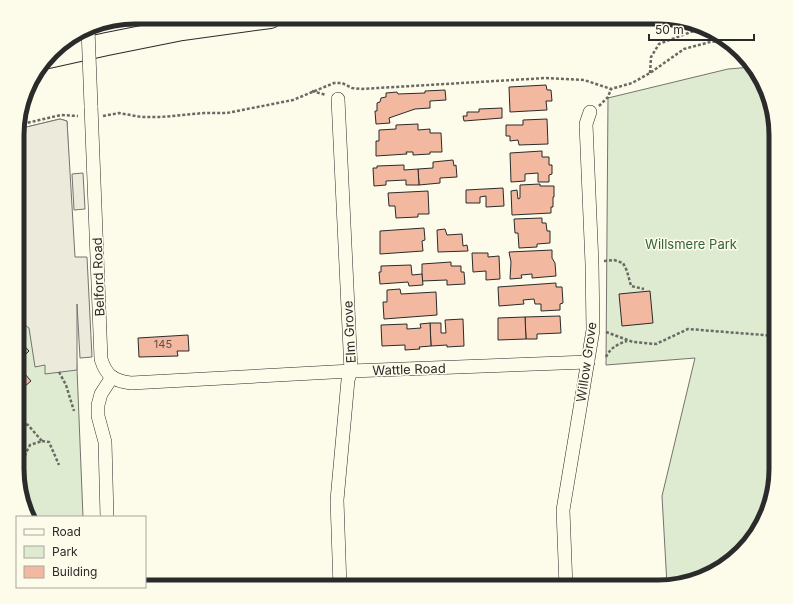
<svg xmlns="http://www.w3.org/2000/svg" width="793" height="604" font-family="Inter,sans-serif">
  <rect width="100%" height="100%" fill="#fdfbea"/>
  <g fill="#deebd1" stroke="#74746e">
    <polygon points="752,67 764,83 776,135 776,477 767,514 747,547 710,575 667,585 662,496 695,358 606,365 608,98 728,69"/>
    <polygon points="60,119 67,121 83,517 28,517 17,477 18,129"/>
  </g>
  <g fill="#eceadb" stroke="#74746e">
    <polygon points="60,119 67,121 75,257 87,257 92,357 80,358 77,304 77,370 45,374 45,365 35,367 29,328 18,320 18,129"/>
    <polygon points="83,173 85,209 74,210 72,174"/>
  </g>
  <g fill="#f2b8a0" stroke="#2b2b2b">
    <polygon points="546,85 547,90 551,90 552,101 546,101 547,110 510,112 509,87"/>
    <polygon points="445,90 446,100 430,101 430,108 415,109 389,118 390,123 376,124 375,111 377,111 377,103 380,102 381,98 386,97 386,93 397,92 398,94 425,93 425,91"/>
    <polygon points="502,108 502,118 464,121 463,116 467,116 467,112 479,112 479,109"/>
    <polygon points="547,119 548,144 519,145 518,140 510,141 510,136 506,136 506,125 523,125 523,120"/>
    <polygon points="418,124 418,130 430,129 430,133 441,133 442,152 430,152 430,154 413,155 413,152 406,152 407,154 376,156 376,141 379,141 379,130 396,129 396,125"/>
    <polygon points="542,151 542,157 549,157 549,165 552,165 552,174 549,175 549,182 538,182 538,173 525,174 525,181 511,182 510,153"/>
    <polygon points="453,160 454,166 456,165 457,177 440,178 440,183 419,185 418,169 433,168 433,162"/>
    <polygon points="404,165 404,170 418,169 419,185 406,185 406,180 386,181 386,185 374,186 373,168 377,168 377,166"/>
    <polygon points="540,184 540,186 554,186 554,197 553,197 553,207 551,207 551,213 512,215 511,191 517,190 518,199 520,198 520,185"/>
    <polygon points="503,188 504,206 486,207 486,196 480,197 480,203 466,203 466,190"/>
    <polygon points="428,191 429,214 418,214 418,217 396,218 395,206 389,206 388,193"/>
    <polygon points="542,218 542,223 546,223 547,231 550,231 550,243 537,244 537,247 519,248 518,233 515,233 514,219"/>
    <polygon points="424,228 425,240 422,241 423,251 380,254 380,231"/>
    <polygon points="445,229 447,235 462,234 463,246 467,245 468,251 438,252 437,230"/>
    <polygon points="552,250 552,258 555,263 556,276 532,278 532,274 521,275 522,278 510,279 511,262 509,252"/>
    <polygon points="472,253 488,253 488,257 499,256 500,279 486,280 486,271 473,272"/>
    <polygon points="451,262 451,266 461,266 461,272 464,272 465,284 447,285 447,280 422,281 422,264"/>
    <polygon points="411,265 412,275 422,274 423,285 409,286 408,282 380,284 379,272 381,272 381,266"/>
    <polygon points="556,283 556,287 562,287 563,303 560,304 560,310 541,311 541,304 535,304 534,299 523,300 524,304 499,306 498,287"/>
    <polygon points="400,289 401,294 436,292 437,315 384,319 383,302 387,302 387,290"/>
    <polygon points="650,291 653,323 622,326 619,294"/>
    <polygon points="560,316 561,333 537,334 537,339 526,339 525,317"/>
    <polygon points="525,317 526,339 498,340 498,318"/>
    <polygon points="463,319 464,346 447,347 447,345 431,346 430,323 441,323 441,333 446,333 445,320"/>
    <polygon points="430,323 431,346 419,347 420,349 405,350 405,345 382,346 381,325 407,324 407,329 421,328 420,324"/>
    <polygon points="188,335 189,351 177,351 178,356 139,357 138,338"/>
    <polygon points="18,339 29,351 18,362"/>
    <polygon points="18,366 31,381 17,393"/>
  </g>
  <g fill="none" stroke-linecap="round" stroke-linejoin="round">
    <g stroke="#2b2b2b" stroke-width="14">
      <g id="street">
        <polyline points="338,99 351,371 348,380 337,500 340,587"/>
        <path d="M91,106L101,359C106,375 113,381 131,383L351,371L588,362"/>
        <polyline points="107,517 105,442 98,416 98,405 101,394 112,377"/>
        <polyline points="566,587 563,510 593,330 592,264 586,124 590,112"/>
      </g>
    </g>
    <g stroke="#2b2b2b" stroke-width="24">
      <polyline id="highway" points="48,57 107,44 182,29 270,17"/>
    </g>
    <g stroke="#6a6964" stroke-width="2.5" stroke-dasharray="3 2" stroke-linecap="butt">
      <polyline points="650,73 651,57 659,44 704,27"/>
      <polyline points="312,91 326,95"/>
      <polyline points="599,106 608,97 611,89"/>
      <polyline points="103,116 119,113 141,117 161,117 204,113 227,113 293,100 334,83 342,83 352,88 361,89 546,78 584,80 611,89 632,83 650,73 684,49 710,42 725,40"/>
      <polyline points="18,125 61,115 78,116"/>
      <polyline points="604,261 614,260 623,263 627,271 631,286 644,289"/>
      <polyline points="606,332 633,342 656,344 688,329 776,336"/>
      <path d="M606,357C610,348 618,344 627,341"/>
      <polyline points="59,372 66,385 74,411"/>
      <path d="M17,420L28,425L42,441L30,445C23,458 20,468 19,483"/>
      <polyline points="42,441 49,442 59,465"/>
    </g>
    <use href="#street" stroke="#fdfbea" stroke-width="13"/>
    <use href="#highway" stroke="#fdfbea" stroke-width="22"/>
    <g stroke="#2b2b2b" stroke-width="14" stroke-linecap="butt">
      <polyline id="street-bridge" points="88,29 91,106"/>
    </g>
    <use href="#street-bridge" stroke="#fdfbea" stroke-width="13"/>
  </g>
  <g text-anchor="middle" stroke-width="3" stroke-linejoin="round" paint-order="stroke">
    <g font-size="11" fill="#5d4e48">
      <text x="163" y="348">145</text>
    </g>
    <g font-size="13" fill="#34623c" stroke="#fdfbea">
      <text x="691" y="249">Willsmere Park</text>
    </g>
    <g font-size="13" fill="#2b2b2b" stroke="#fdfbea">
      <text transform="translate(98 277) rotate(-92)" y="5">Belford Road</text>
      <text transform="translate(349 332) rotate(-93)" y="5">Elm Grove</text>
      <text transform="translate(586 362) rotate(-82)" y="5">Willow Grove</text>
      <text transform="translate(409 369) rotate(-2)" y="5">Wattle Road</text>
    </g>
  </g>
  <path d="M0 0H793V604H0ZM135 24H658A111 111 0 0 1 769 135V469A111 111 0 0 1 658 580H135A111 111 0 0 1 24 469V135A111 111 0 0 1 135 24Z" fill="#fdfbea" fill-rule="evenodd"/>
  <path fill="none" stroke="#2b2b2b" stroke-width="5" d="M135 24H658A111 111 0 0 1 769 135V469A111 111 0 0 1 658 580H135A111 111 0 0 1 24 469V135A111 111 0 0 1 135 24Z"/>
  <rect x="16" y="516" width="130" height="72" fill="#fdfbea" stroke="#a9a89e"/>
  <rect x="24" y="529" width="20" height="6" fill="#fdfbea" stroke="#a9a89e"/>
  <text x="52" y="536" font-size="12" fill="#2b2b2b">Road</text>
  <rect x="24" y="546" width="20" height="12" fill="#deebd1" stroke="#a9a89e"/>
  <text x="52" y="556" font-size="12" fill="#2b2b2b">Park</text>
  <rect x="24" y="566" width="20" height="12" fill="#f2b8a0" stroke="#a9a89e"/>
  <text x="52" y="576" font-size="12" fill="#2b2b2b">Building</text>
  <path d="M649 34v6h105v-6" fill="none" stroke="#2b2b2b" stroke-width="2"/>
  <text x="655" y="34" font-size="12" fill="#2b2b2b" stroke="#fdfbea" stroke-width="3" paint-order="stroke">50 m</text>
</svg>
